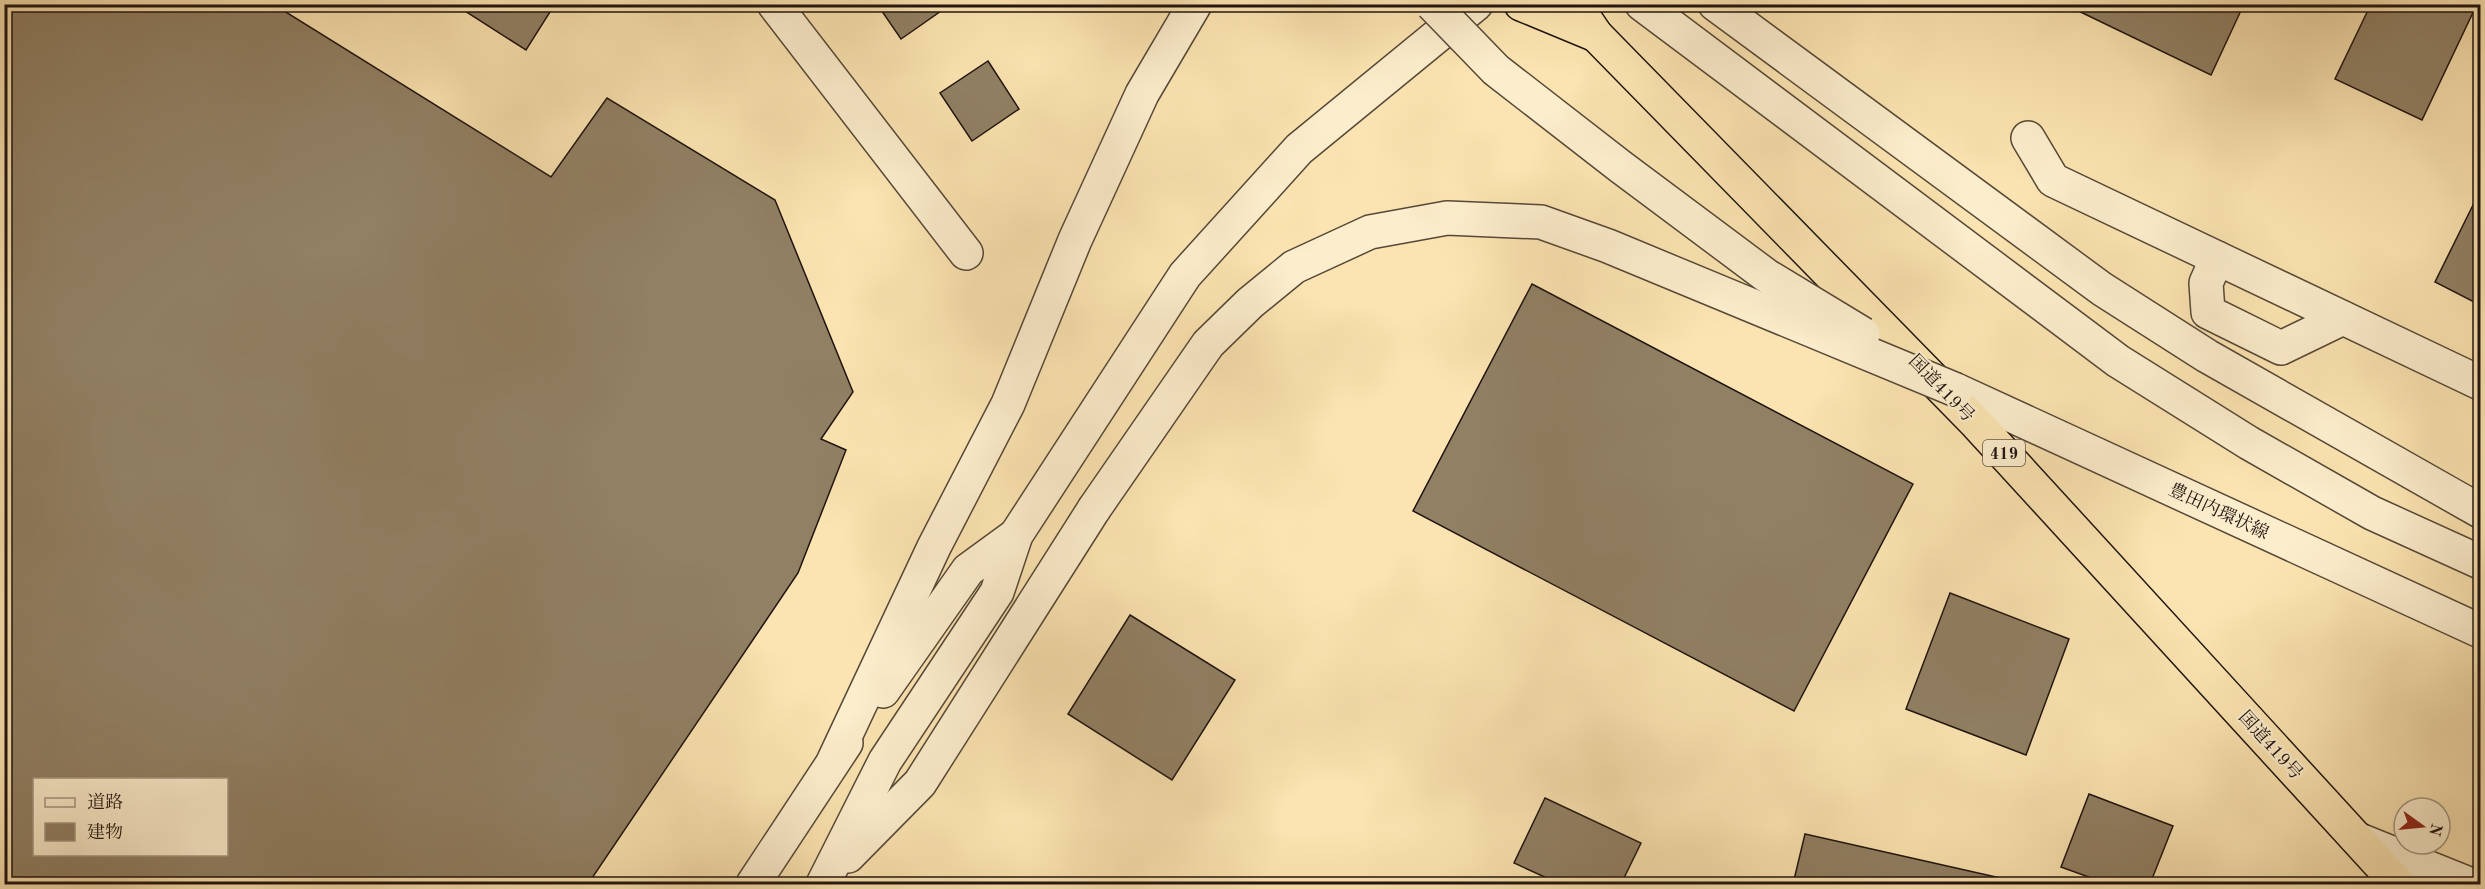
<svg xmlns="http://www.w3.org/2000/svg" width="2485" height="889" font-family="'Old Standard TT','Noto Serif JP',serif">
  <rect width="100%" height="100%" fill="#fbe4b1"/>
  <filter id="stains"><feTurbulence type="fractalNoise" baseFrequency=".00333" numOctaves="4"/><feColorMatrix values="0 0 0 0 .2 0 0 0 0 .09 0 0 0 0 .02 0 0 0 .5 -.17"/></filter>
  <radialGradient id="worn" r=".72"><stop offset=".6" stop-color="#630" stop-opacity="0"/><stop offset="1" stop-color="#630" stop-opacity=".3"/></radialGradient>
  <g fill="#918064" stroke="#1f1410" stroke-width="1.5" fill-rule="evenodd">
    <path d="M4,4H273L551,177L607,98L775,200L853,392L821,439L846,450L798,573L588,884H4ZM34,780H226V854H34Z"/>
    <polygon points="454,4 555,4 526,50"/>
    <polygon points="877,4 951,4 901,39"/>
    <polygon points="2064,4 2244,4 2211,75"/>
    <polygon points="2371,4 2477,4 2422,120 2335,79"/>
    <polygon points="988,61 1019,109 972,141 940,93"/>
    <polygon points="2475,201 2480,204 2480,305 2435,282"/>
    <polygon points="1532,284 1913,484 1794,711 1413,511"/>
    <polygon points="1950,593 2069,639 2026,755 1906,709"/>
    <polygon points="1130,615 1235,680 1172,780 1068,714"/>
    <polygon points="2089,794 2173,826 2150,884 2108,884 2061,867"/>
    <polygon points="1545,798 1641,843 1621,884 1560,884 1514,863"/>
    <polygon points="1805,834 2027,884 1793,884"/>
  </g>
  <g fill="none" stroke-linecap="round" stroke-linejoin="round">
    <g stroke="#564838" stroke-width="36">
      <g id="minor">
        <polyline points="774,4 966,253"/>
        <polyline points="2028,138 2053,180 2480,383"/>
        <polyline points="2217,258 2206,283 2208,312 2281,348 2343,318"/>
      </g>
    </g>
    <g stroke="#564838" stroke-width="36">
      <g id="tertiary">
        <polyline points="1642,4 2118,361 2249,443 2372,513 2480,562"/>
        <polyline points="1715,4 2102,289 2207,356 2480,511"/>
        <polyline points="1956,390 2480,631"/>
        <polyline points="883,691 968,570 1016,535"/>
        <polyline points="834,760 934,547 1008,404 1075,240 1142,94 1195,4"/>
        <polyline points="2357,839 2469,884"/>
        <polyline points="848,856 920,783 1094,509"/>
        <polyline points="753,884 846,743"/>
        <polyline points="823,884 885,761 997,592 1016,535 1185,275 1299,149 1476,4"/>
      </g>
    </g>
    <g stroke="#1f1410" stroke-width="36">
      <g id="trunk">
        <polyline points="1521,4 1596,35"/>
        <polyline points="1575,4 1596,35 1977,424 2398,884"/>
      </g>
    </g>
    <use href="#minor" stroke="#fcedcc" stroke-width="33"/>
    <use href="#tertiary" stroke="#fcedcc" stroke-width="33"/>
    <use href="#trunk" stroke="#fbe4b1" stroke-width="33"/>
    <g stroke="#564838" stroke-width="36" stroke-linecap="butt">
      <g id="tertiary-bridge">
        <polyline points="1432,4 1496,70 1621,167 1767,276 1863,334"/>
        <polyline points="1094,509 1208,344 1250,303 1294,267 1370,232 1447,218 1541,222 1608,246 1956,390"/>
      </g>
    </g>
    <use href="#tertiary-bridge" stroke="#fcedcc" stroke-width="33"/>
  </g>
  <g text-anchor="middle" stroke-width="4.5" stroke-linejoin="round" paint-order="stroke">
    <rect fill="#fcedcc" stroke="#615548" stroke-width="1.5" x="1983" y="440" width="42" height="26" rx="4.5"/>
    <g font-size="16" font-weight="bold" fill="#1f1410">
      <text x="2004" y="459">419</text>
    </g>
    <g font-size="18" fill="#1f1410" stroke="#fcedcc">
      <text transform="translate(1942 388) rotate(46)" y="6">国道419号</text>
      <text transform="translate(2219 511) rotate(25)" y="6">豊田内環状線</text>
      <text transform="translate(2271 745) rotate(48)" y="6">国道419号</text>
    </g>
  </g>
  <rect width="2485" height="889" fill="none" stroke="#fbe4b1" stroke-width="24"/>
  <rect x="6" y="6" width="2473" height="877" fill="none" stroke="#1f1410" stroke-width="3"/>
  <rect x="12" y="12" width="2461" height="865" fill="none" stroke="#1f1410" stroke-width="1.5"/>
  <rect x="33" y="778" width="195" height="78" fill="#fcedcc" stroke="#a49681" stroke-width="1.5"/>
  <rect x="45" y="798" width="30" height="9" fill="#fcedcc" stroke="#a49681" stroke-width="1.5"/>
  <text x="87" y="808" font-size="18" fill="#1f1410">道路</text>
  <rect x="45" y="823" width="30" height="18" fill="#918064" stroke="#a49681" stroke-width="1.5"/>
  <text x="87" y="838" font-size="18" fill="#1f1410">建物</text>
  <g transform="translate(2422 826) rotate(105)"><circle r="28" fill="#fcedcc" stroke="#a49681" stroke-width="1.5"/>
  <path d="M0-4.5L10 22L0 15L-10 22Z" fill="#8f2418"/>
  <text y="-9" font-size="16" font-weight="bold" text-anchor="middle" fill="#1f1410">N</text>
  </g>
  <rect width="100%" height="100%" filter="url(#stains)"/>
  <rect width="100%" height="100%" fill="url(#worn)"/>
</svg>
